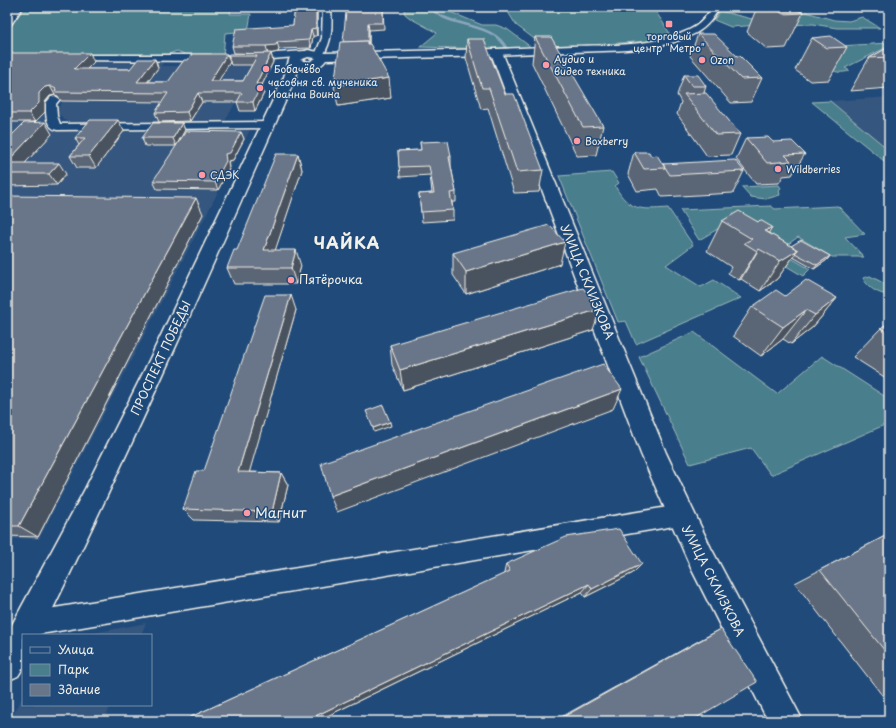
<svg xmlns="http://www.w3.org/2000/svg" width="896" height="728" font-family="'Playpen Sans',sans-serif">
  <rect width="100%" height="100%" fill="#1f4a7a"/>
  <filter id="ink" filterUnits="userSpaceOnUse"><feTurbulence type="fractalNoise" baseFrequency=".025" numOctaves="2"/><feDisplacementMap in="SourceGraphic" scale="8" xChannelSelector="R" yChannelSelector="G"/><feConvolveMatrix kernelMatrix="1 2 1 2 8 2 1 2 1" color-interpolation-filters="sRGB"/></filter>
  <g filter="url(#ink)">
    <g fill="#35577e">
      <polygon points="568,7 707,7 706,9"/>
      <polygon points="7,60 165,60 161,66 256,66 224,123 70,125 56,111 64,100 55,93 47,103 50,129 250,130 39,539 7,539"/>
      <polygon points="889,97 889,150 830,101"/>
      <polygon points="146,623 141,635 83,635"/>
      <polygon points="23,696 23,705 110,705 104,721 10,721"/>
    </g>
    <g fill="#4a7e8c" stroke="#9fb8ba">
      <polygon points="22,7 231,7 230,14 251,14 248,31 225,33 223,57 187,55 177,51 166,55 7,55 7,29"/>
      <polygon points="403,7 438,7 482,25 496,25 507,29 532,48 490,49 420,47 437,33 410,18 405,14"/>
      <polygon points="505,7 654,9 669,32 668,36 650,41 546,48 516,25"/>
      <polygon points="720,11 760,21 759,25 731,27 714,20"/>
      <polygon points="806,12 834,20 849,21 862,17 880,28 837,28 813,24 787,25 801,13"/>
      <path d="M889,43V46L845,68L850,71C831,75 834,69 822,59C817,55 811,51 806,48Z"/>
      <polygon points="830,101 889,150 889,165 812,102"/>
      <path d="M612,172L619,183L615,186C629,211 641,210 668,208L693,245L666,265L701,287L714,280L741,298L636,344L626,321L618,322L559,176Z"/>
      <polygon points="779,185 781,188 779,190 780,195 766,199 751,197 742,187"/>
      <polygon points="771,206 775,209 838,206 865,234 845,237 864,257 832,257 798,237 779,251 810,269 803,276 721,227 699,240 680,210"/>
      <path d="M870,276L889,286V295C878,294 868,288 863,278Z"/>
      <polygon points="694,332 777,394 822,356 889,399 889,423 771,475 751,448 690,464 639,357"/>
    </g>
    <g fill="none" stroke-linecap="round" stroke-linejoin="round">
      <path stroke="#8aa7bd" stroke-width="2.5" d="M427,7C432,10 438,14 443,17C465,27 495,26 507,49"/>
      <g stroke="#f4f1e8" stroke-width="3">
        <g id="street">
          <polygon points="15,7 23,7 10,26 7,26 7,18"/>
          <path d="M323,7H331C332,25 333,41 322,57L319,58L315,55L322,38Z"/>
          <path d="M712,7H720C713,18 707,27 696,33C659,53 612,50 572,52C547,52 521,54 496,55L492,52L496,49C521,48 547,47 572,46C610,45 653,47 689,30C700,25 706,17 712,7Z"/>
          <polygon points="304,51 307,52 307,56 249,61 244,58 249,55"/>
          <polygon points="69,55 211,55 216,58 211,61 66,60 64,58"/>
          <path d="M55,96L60,99L56,104L57,116L60,124L269,122L274,125L269,128L57,130C45,127 46,113 46,103L51,97Z"/>
          <polygon points="680,505 687,508 690,515 687,522 680,525 35,635 22,632 18,624 22,616 30,612"/>
        </g>
      </g>
      <g stroke="#f4f1e8" stroke-width="3">
        <path id="secondary" d="M496,49L502,52L666,453L711,548L803,721H768L691,568L641,454L492,56L326,60C320,69 308,70 298,68L296,77C213,264 131,451 40,635H23V668L18,676L7,681V634L85,489L144,371L284,77L290,57L308,50L324,53ZM308,57L316,58L309,62L300,60Z"/>
      </g>
      <use href="#street" fill="#1f4a7a" fill-rule="evenodd"/>
      <use href="#secondary" fill="#1f4a7a" fill-rule="evenodd"/>
    </g>
    <g fill="#5a6575" stroke="#f4f1e8">
      <polygon points="266,7 316,7 317,11 317,36 313,36 311,48 279,49 278,52 268,54 234,53 232,46 293,25 295,8 266,9"/>
      <polygon points="383,7 384,29 369,30 369,44 391,98 338,106 343,42"/>
      <polygon points="757,7 794,7 803,13 786,48 767,49 747,32"/>
      <polygon points="698,34 737,56 762,78 751,102 731,103 690,56"/>
      <polygon points="535,37 603,126 596,155 577,156 532,63"/>
      <polygon points="812,38 847,47 829,80 810,81 795,70"/>
      <polygon points="467,39 505,94 543,170 539,192 514,193 488,108 481,109 466,58"/>
      <polygon points="889,47 889,88 850,91 869,58"/>
      <polygon points="271,53 273,62 262,85 264,93 255,111 240,111 237,102 202,102 190,121 159,122 155,113 162,102 61,101 58,96 55,95 50,96 45,102 45,112 35,122 7,122 7,57 94,62 87,69 130,69 155,59 158,68 148,82 168,82 188,60 227,54 230,62 218,81 243,81 252,65 231,65 228,56"/>
      <polygon points="684,75 706,86 704,93 740,134 731,155 707,156 677,114 681,102 677,95"/>
      <polygon points="182,123 185,130 176,146 145,146 142,138"/>
      <polygon points="124,131 96,168 77,168 70,156 79,145 75,138"/>
      <polygon points="241,132 244,139 233,160 228,161 229,169 218,190 157,189 153,181"/>
      <polygon points="52,134 25,163 66,174 57,185 7,186 7,140"/>
      <polygon points="746,138 773,142 805,154 792,175 783,176 779,183 756,184 736,159"/>
      <polygon points="420,142 451,156 451,166 456,192 456,202 452,202 453,210 453,220 422,222 419,194 432,193 430,175 400,177 398,151 421,150"/>
      <polygon points="634,152 651,156 663,164 744,171 733,193 662,197 658,189 637,191 628,174"/>
      <polygon points="298,154 302,170 275,250 301,266 296,284 234,284 227,268"/>
      <polygon points="7,196 203,214 38,537 7,536"/>
      <polygon points="722,221 758,222 772,227 768,233 791,246 830,256 827,260 814,269 793,257 777,279 760,291 741,279 739,280 728,273 731,267 707,251"/>
      <polygon points="453,253 560,264 466,294 453,275"/>
      <polygon points="785,296 837,298 813,327 791,344 783,339 761,356 733,336 752,307"/>
      <polygon points="296,310 249,472 281,473 288,485 279,522 194,520 183,509"/>
      <polygon points="889,322 889,375 886,378 853,357 881,328"/>
      <polygon points="593,330 403,390 392,365 390,345"/>
      <polygon points="889,534 889,704 795,583"/>
      <polygon points="506,564 633,573 585,597 582,592 317,721 182,721 504,574 504,573"/>
      <polygon points="721,629 691,721 554,721 702,639"/>
    </g>
    <g fill="#4a525f" stroke="#f4f1e8">
      <polygon points="316,7 317,11 317,36 316,28"/>
      <polygon points="368,23 369,30 369,50 368,44"/>
      <polygon points="311,29 313,36 311,48 309,40"/>
      <polygon points="277,42 279,49 278,52 268,54 266,46"/>
      <polygon points="90,53 94,62 79,77 74,69"/>
      <polygon points="271,53 273,62 262,85 264,93 255,111 253,102 256,84"/>
      <polygon points="227,54 230,62 213,90 210,81"/>
      <polygon points="155,59 158,68 141,90 137,82"/>
      <polygon points="389,78 391,98 338,106 334,86"/>
      <polygon points="50,86 55,95 50,96 45,102 45,112 35,122 29,113 39,93 45,87"/>
      <polygon points="198,93 202,102 190,121 187,112"/>
      <polygon points="118,120 124,131 96,168 89,156"/>
      <polygon points="45,122 52,134 15,174 7,164 7,162"/>
      <polygon points="182,123 185,130 176,146 173,138"/>
      <polygon points="241,132 244,139 233,160 228,161 229,169 218,190 215,182 225,154"/>
      <polygon points="298,154 302,170 270,266 264,250"/>
      <polygon points="59,163 66,174 57,185 49,174"/>
      <polygon points="196,198 203,214 38,537 19,526"/>
      <polygon points="772,227 741,279 739,280 757,251 765,231"/>
      <polygon points="565,242 560,264 466,294 466,272"/>
      <polygon points="296,250 301,266 296,284 291,268"/>
      <polygon points="798,250 777,279 760,291 780,261"/>
      <polygon points="830,256 827,260 814,269 817,265"/>
      <polygon points="291,295 296,310 246,484 238,472"/>
      <polygon points="837,298 813,327 791,344 815,315"/>
      <polygon points="600,309 593,330 403,390 400,370"/>
      <polygon points="806,310 783,339 761,356 783,327"/>
      <polygon points="622,389 613,409 337,512 330,496"/>
      <polygon points="390,422 391,426 374,432 373,428"/>
      <polygon points="281,473 288,485 279,522 272,512"/>
      <polygon points="642,564 633,573 585,597 592,589"/>
      <polygon points="589,584 582,592 317,721 305,721"/>
    </g>
    <g fill="#697588" stroke="#f4f1e8">
      <polygon points="295,7 316,7 316,28 311,29 309,40 277,42 276,45 266,46 232,46 236,29 293,25"/>
      <polygon points="346,7 383,7 383,23 368,23 368,44 367,44 367,41 343,42 346,12"/>
      <polygon points="773,7 794,7 803,13 783,14"/>
      <polygon points="698,34 714,34 737,56 740,56 762,78 741,79"/>
      <polygon points="831,36 847,47 827,48 812,38"/>
      <polygon points="535,37 551,37 603,126 583,127"/>
      <polygon points="467,39 484,39 505,94 514,94 543,170 517,172 489,88 482,88"/>
      <polygon points="367,41 367,44 370,44 389,78 334,86 340,42"/>
      <polygon points="889,47 889,57 869,58"/>
      <polygon points="12,53 90,53 74,69 130,69 138,59 155,59 137,82 168,82 184,60 188,60 192,54 227,54 210,81 243,81 257,56 228,56 229,54 271,53 256,84 262,84 253,102 237,102 242,93 198,93 187,112 155,113 168,93 55,92 56,89 50,86 45,87 39,93 39,103 29,113 7,113 7,57"/>
      <polygon points="684,75 698,75 706,86 692,86"/>
      <polygon points="706,93 740,134 716,135 684,94"/>
      <polygon points="90,120 118,120 89,156 70,156 85,138 75,138"/>
      <polygon points="45,122 7,162 7,140 24,123"/>
      <polygon points="153,123 182,123 173,138 142,138"/>
      <polygon points="186,131 241,132 230,153 225,154 226,161 215,182 153,181"/>
      <polygon points="768,137 773,142 792,141 805,154 785,155 791,161 767,163 746,138"/>
      <polygon points="448,141 451,156 449,157 456,192 450,193 453,210 421,212 419,194 434,193 429,166 399,167 398,151 421,150 420,142"/>
      <polygon points="634,152 649,152 651,156 657,155 665,168 644,169"/>
      <polygon points="276,154 298,154 264,250 296,250 291,268 227,268 234,250 237,250"/>
      <polygon points="735,160 744,171 670,175 663,164"/>
      <polygon points="7,163 59,163 49,174 7,174"/>
      <polygon points="7,196 196,198 19,526 7,526"/>
      <polygon points="739,211 758,222 760,220 772,227 765,231 798,250 780,261 759,249 757,251 744,243 752,239 722,221"/>
      <polygon points="549,225 565,242 466,272 453,253"/>
      <polygon points="801,240 830,256 817,265 795,253 798,250 791,246"/>
      <polygon points="806,280 837,298 815,315 806,310 783,327 752,307 776,290 785,296"/>
      <polygon points="583,288 600,309 400,370 390,345"/>
      <polygon points="265,295 291,295 238,472 281,473 272,512 183,509 196,471 204,471"/>
      <polygon points="889,322 889,333 881,328"/>
      <polygon points="603,364 622,389 330,496 321,463"/>
      <polygon points="383,405 390,422 373,428 366,411"/>
      <polygon points="619,529 642,564 592,589 589,584 305,721 182,721 510,571 506,564 566,537"/>
      <polygon points="889,534 889,656 820,570"/>
      <polygon points="721,629 757,682 691,721 556,721"/>
    </g>
  </g>
  <g fill="#ff9aa2" stroke="#1f4a7a" stroke-width="1.5">
    <rect x="665" y="20" width="8" height="8" rx="2"/>
    <circle cx="702" cy="60" r="4"/>
    <circle cx="546" cy="65" r="4"/>
    <circle cx="266" cy="69" r="4"/>
    <circle cx="260" cy="88" r="4"/>
    <circle cx="577" cy="141" r="4"/>
    <circle cx="778" cy="169" r="4"/>
    <circle cx="202" cy="175" r="4"/>
    <circle cx="291" cy="280" r="4"/>
    <circle cx="247" cy="513" r="4"/>
  </g>
  <g text-anchor="middle" stroke-width="3" stroke-linejoin="round" paint-order="stroke">
    <g font-size="10" fill="#f4f1e8" stroke="#1f4a7a" text-anchor="start">
      <text x="669" y="40" text-anchor="middle">торговый<tspan x="669" dy="12">центр "Метро"</tspan></text>
      <text x="554" y="63">Аудио и<tspan x="554" dy="12">видео техника</tspan></text>
      <text x="710" y="64">Ozon</text>
      <text x="274" y="73">Бобачёво</text>
      <text x="268" y="86">часовня св. мученика<tspan x="268" dy="12">Иоанна Воина</tspan></text>
      <text x="585" y="145">Boxberry</text>
      <text x="786" y="173">Wildberries</text>
      <text x="210" y="179">СДЭК</text>
    </g>
    <g font-size="12" fill="#f4f1e8" stroke="#1f4a7a" text-anchor="start">
      <text x="299" y="284">Пятёрочка</text>
    </g>
    <g font-size="12" fill="#f4f1e8" stroke="#1f4a7a">
      <text transform="translate(587 282) rotate(68)" y="4">УЛИЦА СКЛИЗКОВА</text>
      <text transform="translate(161 358) rotate(-65)" y="4">ПРОСПЕКТ ПОБЕДЫ</text>
      <text transform="translate(713 581) rotate(63)" y="4">УЛИЦА СКЛИЗКОВА</text>
    </g>
    <g font-size="14" fill="#f4f1e8" stroke="#1f4a7a" text-anchor="start">
      <text x="255" y="518">Магнит</text>
    </g>
    <g font-size="16" font-weight="bold" letter-spacing="1" fill="#f4f1e8" stroke="#1f4a7a">
      <text x="347" y="249">ЧАЙКА</text>
    </g>
  </g>
  <rect width="896" height="728" fill="none" stroke="#1f4a7a" stroke-width="24"/>
  <rect x="12" y="12" width="872" height="704" fill="none" stroke="#f4f1e8" stroke-width="1.5" filter="url(#ink)"/>
  <rect x="22" y="634" width="130" height="72" fill="#1f4a7a" stroke="#748da6"/>
  <rect x="30" y="647" width="20" height="6" fill="#1f4a7a" stroke="#748da6"/>
  <text x="58" y="654" font-size="12" fill="#f4f1e8">Улица</text>
  <rect x="30" y="664" width="20" height="12" fill="#4a7e8c" stroke="#748da6"/>
  <text x="58" y="674" font-size="12" fill="#f4f1e8">Парк</text>
  <rect x="30" y="684" width="20" height="12" fill="#697588" stroke="#748da6"/>
  <text x="58" y="694" font-size="12" fill="#f4f1e8">Здание</text>
</svg>
